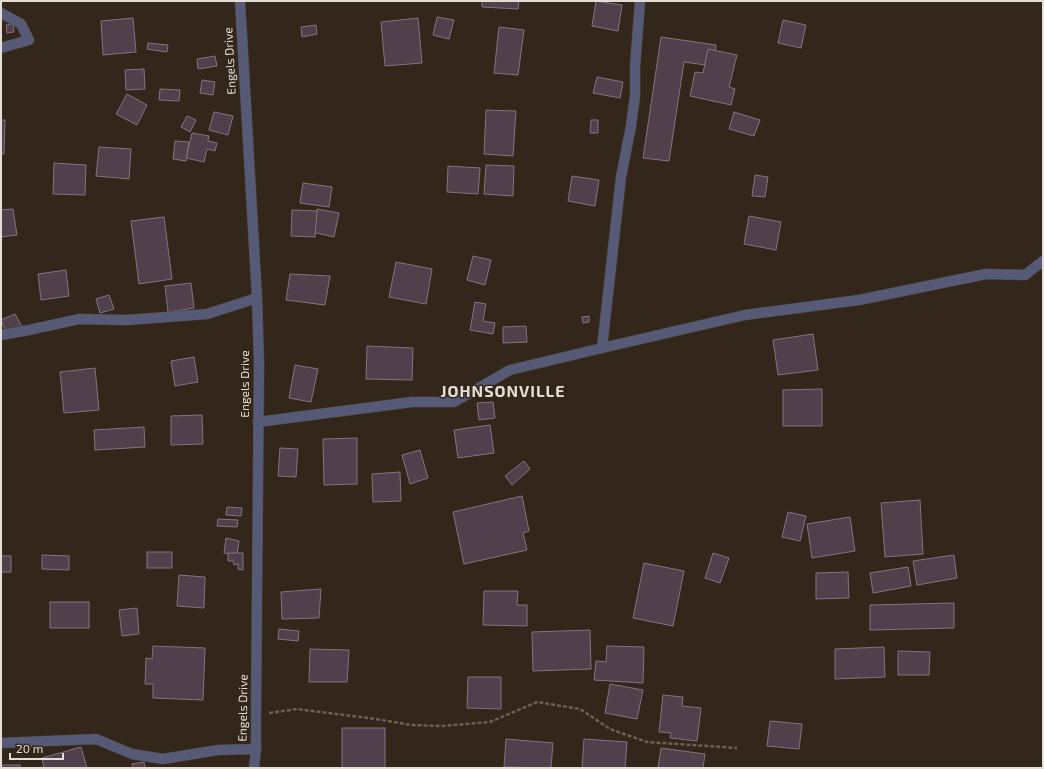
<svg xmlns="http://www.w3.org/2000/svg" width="1044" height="769" font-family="'Exo 2',sans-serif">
  <rect width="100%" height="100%" fill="#32271a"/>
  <g fill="#50404c" stroke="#847380">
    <polygon points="482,1 519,1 518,9 482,7"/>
    <polygon points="596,1 622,5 618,31 592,26"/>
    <polygon points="437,17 454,20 449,39 433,35"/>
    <polygon points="133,18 136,52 103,55 101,21"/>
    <polygon points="418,18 422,63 385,66 381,22"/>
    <polygon points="783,20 806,25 801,48 778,43"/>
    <polygon points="13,24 14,32 7,33 6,25"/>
    <polygon points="316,25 317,34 302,37 301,27"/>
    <polygon points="499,27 524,30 518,75 494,73"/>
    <polygon points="661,37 716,45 713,66 684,62 669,161 643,158"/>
    <polygon points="148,43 168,45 167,52 147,49"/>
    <polygon points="708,49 737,55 729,87 735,89 731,105 690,96 695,72 703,73"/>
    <polygon points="215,56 217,66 198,69 197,59"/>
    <polygon points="144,69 145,89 126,90 125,70"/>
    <polygon points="597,77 623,82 620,98 593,93"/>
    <polygon points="202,80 215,82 213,95 200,93"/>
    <polygon points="160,89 180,90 179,101 159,100"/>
    <polygon points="127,94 147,105 137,125 116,114"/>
    <polygon points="486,110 516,111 513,156 484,154"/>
    <polygon points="214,112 233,116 228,135 209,130"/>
    <polygon points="734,112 760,120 754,136 729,129"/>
    <polygon points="187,116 196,120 190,132 181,127"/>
    <polygon points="1,120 5,120 4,154 1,154"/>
    <polygon points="591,120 598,120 598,133 590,133"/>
    <polygon points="192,133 209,136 208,141 217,143 215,151 207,149 204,162 186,158"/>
    <polygon points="175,141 189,142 186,161 173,159"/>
    <polygon points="99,147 131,149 129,179 96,176"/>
    <polygon points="54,163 86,165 85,195 53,194"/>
    <polygon points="486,165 514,166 513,196 484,194"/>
    <polygon points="448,166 480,168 478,194 447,192"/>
    <polygon points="755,175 768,177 765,197 752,196"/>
    <polygon points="572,176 599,180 595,206 568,201"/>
    <polygon points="303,183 332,187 329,207 300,203"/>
    <polygon points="13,209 17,235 1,237 1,210"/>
    <polygon points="317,209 339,213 334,237 312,232"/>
    <polygon points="292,210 317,211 315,237 291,236"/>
    <polygon points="749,216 781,222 776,250 744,244"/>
    <polygon points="164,217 172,279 139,284 131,221"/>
    <polygon points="473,256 491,260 485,285 467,280"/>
    <polygon points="396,262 432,269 426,304 389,297"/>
    <polygon points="66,270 69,296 41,300 38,274"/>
    <polygon points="290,274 330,276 325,305 286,300"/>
    <polygon points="191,283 194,308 168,312 165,286"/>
    <polygon points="109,295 114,309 100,313 96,299"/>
    <polygon points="475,302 486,304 483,321 495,323 493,334 470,330"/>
    <polygon points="15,314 22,327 7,334 1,320"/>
    <polygon points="589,316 589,322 583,323 582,317"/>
    <polygon points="526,326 527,342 503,343 503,327"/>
    <polygon points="813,334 818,370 778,375 773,340"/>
    <polygon points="367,346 413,348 412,380 366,379"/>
    <polygon points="194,357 198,382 175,386 171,361"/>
    <polygon points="295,365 318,369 311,402 289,398"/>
    <polygon points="95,368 99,410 64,413 60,372"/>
    <polygon points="822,389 822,426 783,426 783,390"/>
    <polygon points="493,402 495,418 479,420 477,403"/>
    <polygon points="202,415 203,444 171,445 171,416"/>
    <polygon points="490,425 494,453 458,458 454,430"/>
    <polygon points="144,427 145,447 95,450 94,430"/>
    <polygon points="357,438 357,484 324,485 323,439"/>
    <polygon points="280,448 298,449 296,477 278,476"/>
    <polygon points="420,450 428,478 410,484 402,455"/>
    <polygon points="524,461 530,469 512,485 505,476"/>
    <polygon points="400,472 401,501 373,502 372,474"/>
    <polygon points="522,496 529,531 523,533 527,550 464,564 453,512"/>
    <polygon points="920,500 923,554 885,557 881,503"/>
    <polygon points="227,507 242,508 241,516 226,515"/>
    <polygon points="788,512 806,516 800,541 782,537"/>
    <polygon points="850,517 855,551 812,558 807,524"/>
    <polygon points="218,519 238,520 237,527 217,526"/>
    <polygon points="226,538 239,541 237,555 224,553"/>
    <rect x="147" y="552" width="25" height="16"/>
    <polygon points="228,553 243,553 243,570 238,569 238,564 234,565 233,561 228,561"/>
    <polygon points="713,553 729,558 720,583 705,578"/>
    <polygon points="42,555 69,556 69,570 42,569"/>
    <polygon points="954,555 957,578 917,585 913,561"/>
    <rect x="1" y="556" width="10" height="16"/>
    <polygon points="644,563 684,571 673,626 633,618"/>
    <polygon points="908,567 911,586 873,593 870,573"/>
    <polygon points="848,572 849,598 816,599 816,573"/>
    <polygon points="179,575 205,577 204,608 177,606"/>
    <polygon points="321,589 319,618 282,619 281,592"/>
    <polygon points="484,591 518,591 517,605 527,605 527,626 483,625"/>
    <rect x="50" y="602" width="39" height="26"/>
    <polygon points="954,603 954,628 870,630 870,605"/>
    <polygon points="137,608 139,634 122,636 119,610"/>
    <polygon points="279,629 299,631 298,641 278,639"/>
    <polygon points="590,630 591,669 533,671 532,632"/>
    <polygon points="153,646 205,648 203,700 153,698 153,684 145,684 146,658 152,659"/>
    <polygon points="607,646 644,647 643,683 594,680 596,661 606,662"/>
    <polygon points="884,647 885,677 835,679 835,649"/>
    <polygon points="310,649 349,650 347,682 309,682"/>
    <polygon points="898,651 930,652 929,675 898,675"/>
    <polygon points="468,677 501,677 501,709 467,708"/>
    <polygon points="610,684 643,690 637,719 605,713"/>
    <polygon points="663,695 683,697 682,706 701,708 697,741 670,738 671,733 659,732"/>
    <polygon points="770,721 802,724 799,749 767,746"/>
    <rect x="342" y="728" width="43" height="40"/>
    <polygon points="506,739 553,743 551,768 504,767"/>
    <polygon points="584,739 627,742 625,768 582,768"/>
    <polygon points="81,747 87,768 44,768 42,758"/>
    <polygon points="661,748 705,754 703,768 658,768"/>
    <polygon points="144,762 145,768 133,768 132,764"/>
    <rect x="1" y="765" width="19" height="3"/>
  </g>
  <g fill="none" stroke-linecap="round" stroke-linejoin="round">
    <g stroke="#4e4438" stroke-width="11">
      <g id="minor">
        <polyline points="1,13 21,24 29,40 1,48"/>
        <polyline points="1,335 29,330 79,319 127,320 207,314 257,298"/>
        <polyline points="602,348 621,177 631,126 635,96 635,67 640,1"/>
        <polyline points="258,422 412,402 454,402 510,370 602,348 745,315 859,300 986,274 1025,275 1043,261"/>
        <polyline points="1,743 96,739 132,754 163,759 218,750 256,749"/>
      </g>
    </g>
    <g stroke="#4e4438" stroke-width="11">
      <polyline id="tertiary" points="240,1 257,298 259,363 256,714 256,749 254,768"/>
    </g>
    <polyline stroke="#6a6054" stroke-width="2.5" stroke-dasharray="4 2" stroke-linecap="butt" points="269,713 297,709 376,719 411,725 442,726 490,722 537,702 580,709 610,729 647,742 737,748"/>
    <use href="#minor" stroke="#565a76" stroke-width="10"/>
    <use href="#tertiary" stroke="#565a76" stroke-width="10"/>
  </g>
  <g text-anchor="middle" stroke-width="3" stroke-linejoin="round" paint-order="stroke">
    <g font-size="12" fill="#e4ddd4" stroke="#32271a">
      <text transform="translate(230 61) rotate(-93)" y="4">Engels Drive</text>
      <text transform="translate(245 384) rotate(-90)" y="4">Engels Drive</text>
      <text transform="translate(243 708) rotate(-89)" y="4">Engels Drive</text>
    </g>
    <g font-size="16" font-weight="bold" letter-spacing="1" fill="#e4ddd4" stroke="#32271a">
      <text x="503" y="397">JOHNSONVILLE</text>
    </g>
  </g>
  <rect width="1044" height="769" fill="none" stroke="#e4ddd4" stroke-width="4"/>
  <path d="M10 753v6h53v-6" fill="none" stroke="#e4ddd4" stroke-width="2"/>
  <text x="16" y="753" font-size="12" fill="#e4ddd4" stroke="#32271a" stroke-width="3" paint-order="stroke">20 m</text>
</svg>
